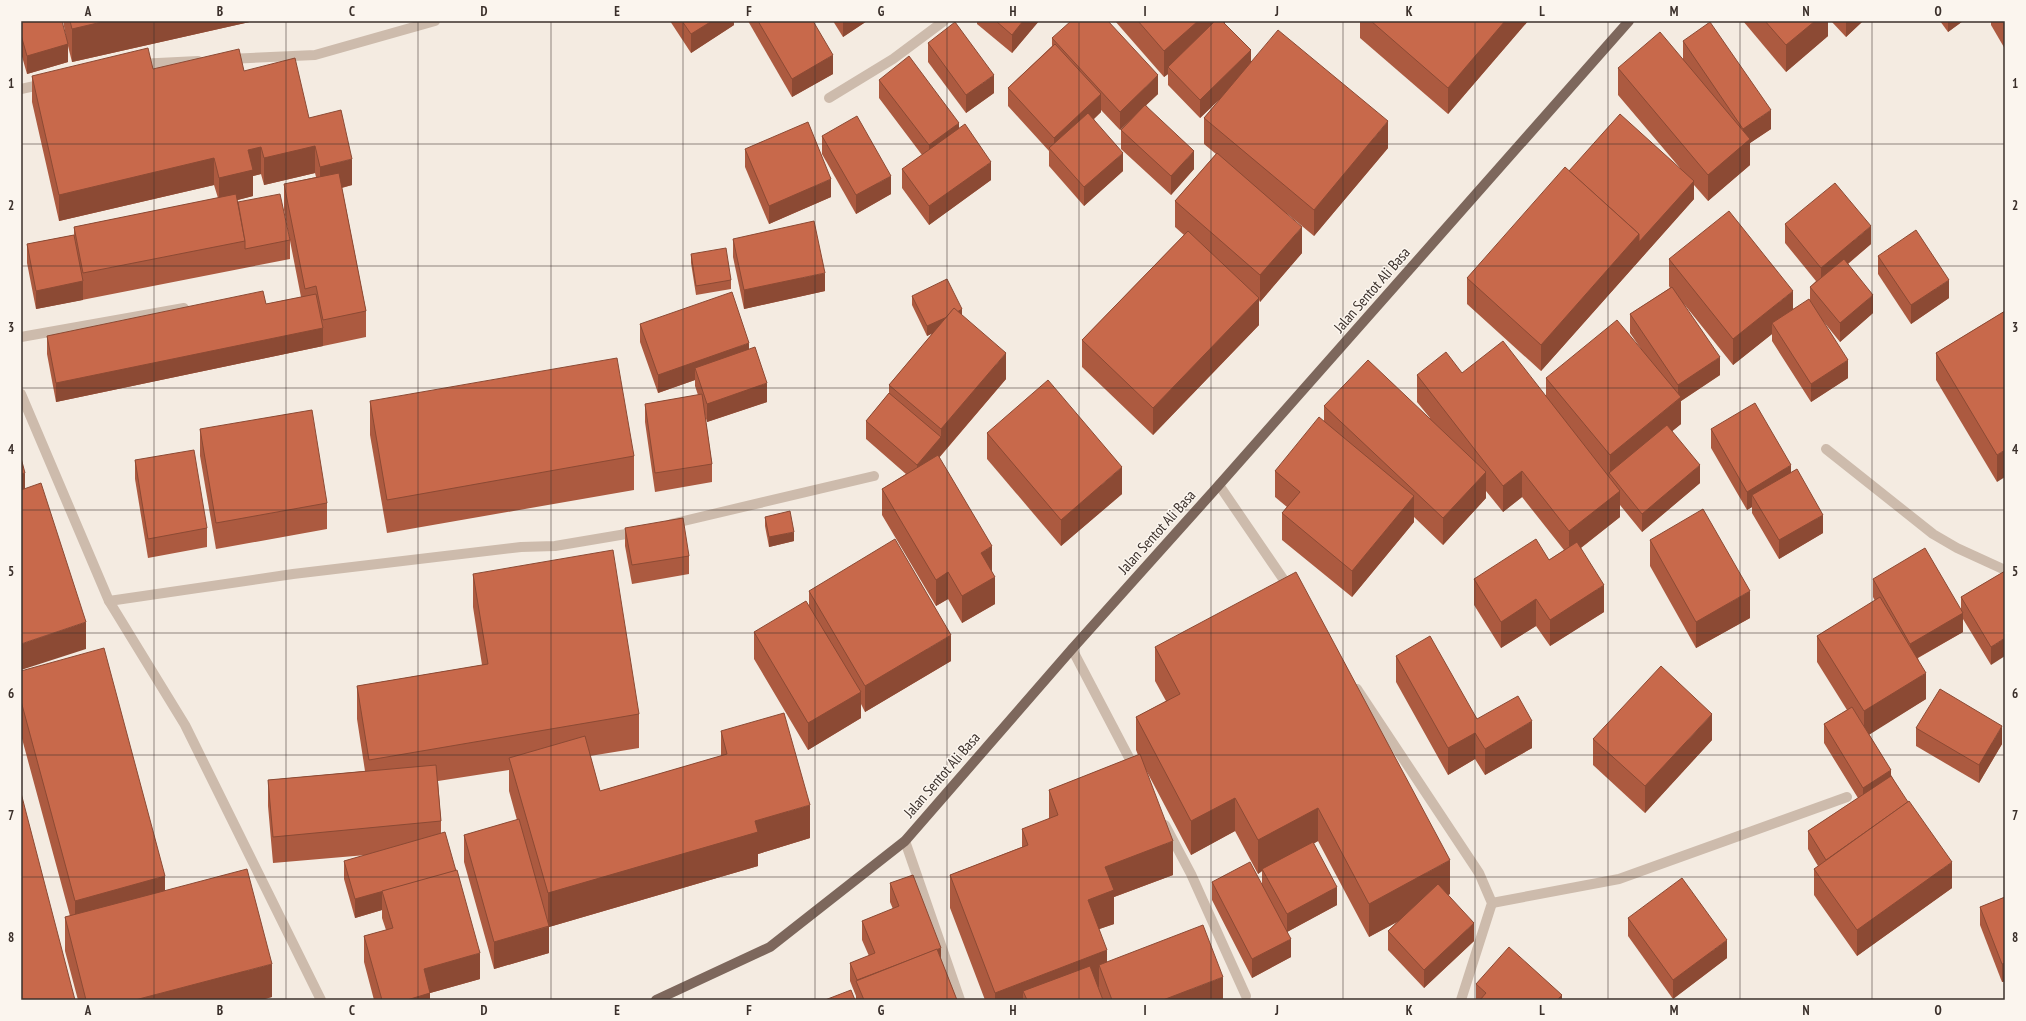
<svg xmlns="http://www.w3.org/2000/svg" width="2026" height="1021" font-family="'PT Sans Narrow',sans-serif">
  <rect width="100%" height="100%" fill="#f4ebe1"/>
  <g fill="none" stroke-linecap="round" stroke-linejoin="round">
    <g stroke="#cdbbac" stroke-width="10">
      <polyline points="228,59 315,55 435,21"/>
      <polyline points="138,64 198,61"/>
      <polyline points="21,89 44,84"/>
      <polyline points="829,98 893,59 944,21"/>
      <polyline points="21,337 184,308"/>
      <polyline points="21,394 109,601 185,725 321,1000"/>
      <polyline points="1826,449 1933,534 1957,548 2005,570"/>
      <polyline points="1219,485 1290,589"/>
      <polyline points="671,524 874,476"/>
      <polyline points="109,601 293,574 521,547 555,546 638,532"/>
      <polyline points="1072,649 1136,771"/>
      <polyline points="1357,689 1479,873 1492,903 1461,1000"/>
      <polyline points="1165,825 1191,874 1246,996"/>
      <polyline points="905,841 960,1000"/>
      <polyline points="1492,903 1619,879 1847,797"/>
    </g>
    <polyline stroke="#7d675c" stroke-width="10" points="656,1000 770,947 905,841 1072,649 1219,485 1629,21"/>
  </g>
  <g fill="#ac5a40">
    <polygon points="21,21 66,37 63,21 254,21 72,62 68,46 68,62 27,74 21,53"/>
    <polygon points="670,21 734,21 734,25 691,53"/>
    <polygon points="748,21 813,21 833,74 792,97"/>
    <polygon points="833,21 867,21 843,37"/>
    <polygon points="977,21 1039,21 1012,53 977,24"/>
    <polygon points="1115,21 1225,21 1224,24 1251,62 1388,148 1314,236 1285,212 1302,253 1260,302 1259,300 1259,325 1153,435 1082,367 1082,340 1184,235 1175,227 1175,201 1216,154 1204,144 1204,118 1220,99 1200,118 1168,85 1168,74 1164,77"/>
    <polygon points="1360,21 1528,21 1448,114 1360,38"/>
    <polygon points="1743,21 1828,21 1828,36 1786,72"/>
    <polygon points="1831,21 1863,21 1846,37"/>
    <polygon points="1940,21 1963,21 1948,32"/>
    <polygon points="1991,21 2005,21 2005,49 1991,25"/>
    <polygon points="1052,38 1158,94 1146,105 1194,169 1171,195 1121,149 1121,130 1133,117 1120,130 1101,110 1101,112 1094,119 1123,171 1084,206 1049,166 1049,151 1008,106 1008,88 1052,46"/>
    <polygon points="1683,41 1771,129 1750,143 1750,165 1708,201 1694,185 1694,199 1541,371 1467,304 1467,278 1569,171 1680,168 1618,95 1618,68 1683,59"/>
    <polygon points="928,43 994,93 966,113 928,62"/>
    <polygon points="153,69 244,71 309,118 352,185 342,188 366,311 366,337 56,402 47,354 47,336 266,304 301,297 284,210 284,184 316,177 315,173 264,185 261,174 253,176 253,196 237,200 238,202 290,240 290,259 36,309 27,263 27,244 74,235 74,227 218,198 214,185 59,221 32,102 32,76"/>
    <polygon points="879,80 959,128 991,180 929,225 902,188 902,169 922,155 879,98"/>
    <polygon points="822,136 891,194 856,214 822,154"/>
    <polygon points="745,149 831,197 769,224 745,167"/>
    <polygon points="1785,224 1871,244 1848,264 1873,313 1840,342 1823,321 1848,378 1811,402 1772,341 1772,334 1733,365 1684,304 1720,375 1681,401 1681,424 1672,431 1700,483 1642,532 1620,505 1620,517 1581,548 1604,612 1550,646 1536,626 1501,648 1474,605 1474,579 1549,560 1564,550 1522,497 1503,512 1486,491 1486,498 1443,545 1414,517 1414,522 1352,597 1282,540 1282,513 1287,507 1275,497 1275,471 1324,422 1324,406 1430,418 1417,402 1417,375 1462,373 1546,396 1546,378 1641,349 1630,333 1630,314 1670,288 1669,286 1669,259 1793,309 1810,301 1810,287 1816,281 1785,243"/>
    <polygon points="733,239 825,291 744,309 733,257"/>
    <polygon points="691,254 731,280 731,289 696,295 691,263"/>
    <polygon points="1878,256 1949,298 1911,324 1878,274"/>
    <polygon points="912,296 962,315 1006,379 939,458 992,572 995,604 962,623 948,599 936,606 882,515 882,489 906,474 866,439 866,421 889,393 889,385 933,333 927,336 912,305"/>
    <polygon points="2005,311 1997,482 1936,380 1936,353"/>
    <polygon points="640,324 749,349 767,402 707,422 705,415 712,464 712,482 655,492 645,422 645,404 698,395 695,386 695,380 658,393 640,342"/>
    <polygon points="370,401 634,456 634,490 387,533 370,435"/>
    <polygon points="200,429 327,503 327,529 216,549 200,456"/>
    <polygon points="1711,429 1791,472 1823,533 1779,559 1752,513 1752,507 1747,510 1711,448"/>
    <polygon points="987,433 1122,494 1061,546 987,459"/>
    <polygon points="135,460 207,528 207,547 148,558 135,479"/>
    <polygon points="765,517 794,541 769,547 765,526"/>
    <polygon points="625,528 689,556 689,574 632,584 625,546"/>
    <polygon points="1650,540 1750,618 1696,648 1650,566"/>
    <polygon points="2005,571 1991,665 1963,619 1963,632 1918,658 1926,699 1869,734 1952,888 1857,956 1814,895 1814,869 1818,866 1808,849 1808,831 1858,798 1824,743 1824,724 1847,710 1817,662 1817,636 1875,601 1873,597 1873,579 1961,610 1961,597"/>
    <polygon points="473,574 639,714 639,748 590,756 600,791 721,756 721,731 810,838 758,854 758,866 549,927 549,953 494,969 464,862 464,835 517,820 509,791 509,770 438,781 441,821 441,833 480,979 430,993 430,1000 374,1000 364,962 364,936 386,930 382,918 382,910 355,918 344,879 344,861 366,855 273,863 268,806 268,780 365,771 357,719 357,686 482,665 473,607"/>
    <polygon points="809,591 951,661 865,712 861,704 861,718 808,750 754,659 754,632 809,605"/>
    <polygon points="1155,647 1450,894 1448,895 1474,941 1424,988 1388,950 1388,931 1398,921 1369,937 1318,841 1313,844 1337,905 1287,932 1291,957 1252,978 1212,900 1212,882 1262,885 1262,871 1258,874 1235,831 1191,855 1146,770 1173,875 1114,897 1114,924 1099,929 1107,962 1223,1000 985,1000 950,908 950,875 1022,847 1022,829 1049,819 1049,790 1138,755 1136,750 1136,717 1166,701 1155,681"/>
    <polygon points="1396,656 1477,719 1532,748 1485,775 1475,759 1448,775 1396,682"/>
    <polygon points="21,671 165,891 272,997 261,1000 78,1000 65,951 65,917 70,916 21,735"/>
    <polygon points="1916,728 2002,744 1979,783 1916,746"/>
    <polygon points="1593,739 1712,740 1645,813 1593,765"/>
    <polygon points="890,883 941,960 957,1000 856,1000 856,996 850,981 850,963 869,956 862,940 862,921 893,909 890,902"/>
    <polygon points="2005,897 2005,981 2002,982 1980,925 1980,907"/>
    <polygon points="1628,918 1727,958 1673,999 1628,936"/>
    <polygon points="1476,984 1562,1000 1476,1000"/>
  </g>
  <g fill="#8c4a34">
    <polygon points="106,21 254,21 72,62 72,29"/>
    <polygon points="712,21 734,21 734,25 691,53 691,34"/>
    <polygon points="843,21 867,21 843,37"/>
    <polygon points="1023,21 1039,21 1012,53 1012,35"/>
    <polygon points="1198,21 1225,21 1225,23 1172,70 1168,67 1168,74 1164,77 1164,51"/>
    <polygon points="1505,21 1528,21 1448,114 1448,88"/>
    <polygon points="1815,21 1828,21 1828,36 1786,72 1786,45"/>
    <polygon points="1846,21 1863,21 1846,37"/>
    <polygon points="1948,21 1963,21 1948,32"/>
    <polygon points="68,44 68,62 27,74 27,56"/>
    <polygon points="1251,50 1251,69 1200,118 1200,100"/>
    <polygon points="833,55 833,74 792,97 792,79"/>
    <polygon points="994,75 994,93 966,113 966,95"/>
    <polygon points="1158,75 1158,94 1120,130 1120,112"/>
    <polygon points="1101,94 1101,112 1055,155 1054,153 1054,138"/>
    <polygon points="1771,110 1771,129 1750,143 1750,165 1708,201 1708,175 1743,144 1743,129"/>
    <polygon points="1388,121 1388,148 1314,236 1314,210"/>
    <polygon points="959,123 959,141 929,164 929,145"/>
    <polygon points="315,146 315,173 264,185 264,158"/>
    <polygon points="261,147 261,174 253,176 253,196 219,205 219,178 248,150"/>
    <polygon points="1194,151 1194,169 1171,195 1171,176"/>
    <polygon points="1123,153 1123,171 1084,206 1084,187"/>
    <polygon points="214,158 214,185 59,221 59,195"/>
    <polygon points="352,159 352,185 320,193 320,167"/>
    <polygon points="991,162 991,180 929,225 929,206"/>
    <polygon points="891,176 891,194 856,214 856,195"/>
    <polygon points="831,179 831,197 769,224 769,206"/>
    <polygon points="1694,181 1694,199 1541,371 1541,345 1639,234"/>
    <polygon points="1871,226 1871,244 1821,286 1821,268"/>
    <polygon points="1302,227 1302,253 1260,302 1260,275"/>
    <polygon points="825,273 825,291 744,309 744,290"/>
    <polygon points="1949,280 1949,298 1911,324 1911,305"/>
    <polygon points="83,281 83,300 36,309 36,291"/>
    <polygon points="1793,291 1793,317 1772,323 1772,334 1733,365 1733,339"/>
    <polygon points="1873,295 1873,313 1840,342 1840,323"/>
    <polygon points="1259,298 1259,325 1153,435 1153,408"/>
    <polygon points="962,309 962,319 927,336 927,326"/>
    <polygon points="323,328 323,346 56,402 56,383"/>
    <polygon points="749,343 749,361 695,368 695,380 658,393 658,375"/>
    <polygon points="1006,353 1006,379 917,483 917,465 941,437 941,429"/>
    <polygon points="1720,357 1720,375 1681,401 1681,424 1614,479 1610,474 1610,455 1678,400 1678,385"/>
    <polygon points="1848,360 1848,378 1811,402 1811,384"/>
    <polygon points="767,383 767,402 707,422 707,404"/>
    <polygon points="2005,450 2005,477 1997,482 1997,455"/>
    <polygon points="1700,465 1700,483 1642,532 1642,514"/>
    <polygon points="1791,465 1791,484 1752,495 1752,507 1747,510 1747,492"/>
    <polygon points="1122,467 1122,494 1061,546 1061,520"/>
    <polygon points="1522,471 1522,497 1503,512 1503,486"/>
    <polygon points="1486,472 1486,498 1443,545 1443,518"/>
    <polygon points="25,473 25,500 21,501 21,474"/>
    <polygon points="1620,491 1620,517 1569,557 1569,531"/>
    <polygon points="1414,496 1414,522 1352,597 1352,571"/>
    <polygon points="1823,515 1823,533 1779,559 1779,540"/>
    <polygon points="794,532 794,541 769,547 769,537"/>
    <polygon points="992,546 992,573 981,553"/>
    <polygon points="948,572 948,599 936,606 936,580"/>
    <polygon points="995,577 995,604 962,623 962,596"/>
    <polygon points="1604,585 1604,612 1550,646 1550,620"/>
    <polygon points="1750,591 1750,618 1696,648 1696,622"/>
    <polygon points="1536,599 1536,626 1501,648 1501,622"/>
    <polygon points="1963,613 1963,632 1910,662 1910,644"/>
    <polygon points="86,622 86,649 21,670 21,644"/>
    <polygon points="951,635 951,661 865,712 865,686"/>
    <polygon points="2005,638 2005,656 1991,665 1991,647"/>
    <polygon points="1926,673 1926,699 1864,738 1864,711"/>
    <polygon points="861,692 861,718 808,750 808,723"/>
    <polygon points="1712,714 1712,740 1645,813 1645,786"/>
    <polygon points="1532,721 1532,748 1485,775 1485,749"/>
    <polygon points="2002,726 2002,744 1979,783 1979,765"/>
    <polygon points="1475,733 1475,759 1448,775 1448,748"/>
    <polygon points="1891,770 1891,789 1863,807 1863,788"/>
    <polygon points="1235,798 1235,831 1191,855 1191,821"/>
    <polygon points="810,805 810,838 758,854 758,866 549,927 549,953 494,969 494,942 548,927 548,893 755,821"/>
    <polygon points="1318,808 1318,841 1263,871 1262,869 1262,871 1258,874 1258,840"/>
    <polygon points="1173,841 1173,875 1114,897 1114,924 1088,933 1088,900 1105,867"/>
    <polygon points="1450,860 1450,894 1369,937 1369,904"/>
    <polygon points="1952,862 1952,888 1857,956 1857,930"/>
    <polygon points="165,876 165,909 75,934 75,901"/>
    <polygon points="1337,887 1337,905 1287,932 1287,914"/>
    <polygon points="382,891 382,910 355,918 355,899"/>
    <polygon points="1474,923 1474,941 1424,988 1424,970"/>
    <polygon points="1291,939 1291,957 1252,978 1252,959"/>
    <polygon points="1727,940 1727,958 1673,999 1673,980"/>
    <polygon points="941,948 941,966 857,981"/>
    <polygon points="1107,950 1107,983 1099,965 1099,987 1064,1000 1023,991 1023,1000 995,1000 995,993"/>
    <polygon points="480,953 480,979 430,993 430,1000 407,1000 424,969"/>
    <polygon points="2005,963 2005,981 2002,982 2002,964"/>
    <polygon points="272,964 272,997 261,1000 135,1000"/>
    <polygon points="1223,977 1223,1000 1163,1000"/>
    <polygon points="1562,995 1562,1000 1557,1000"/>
  </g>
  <g fill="#c8694b" stroke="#8c4a34">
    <polygon points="21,21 62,21 68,44 27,56 21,35"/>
    <polygon points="70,21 106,21 72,29"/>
    <polygon points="682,21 712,21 691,34"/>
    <polygon points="758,21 813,21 833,55 792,79"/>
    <polygon points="996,21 1023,21 1012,35"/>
    <polygon points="1071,21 1108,21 1158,75 1120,112 1052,38"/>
    <polygon points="1138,21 1198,21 1164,51"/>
    <polygon points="1215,21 1222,21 1251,50 1200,100 1168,67"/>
    <polygon points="1371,21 1505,21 1448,88"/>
    <polygon points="1765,21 1815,21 1786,45"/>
    <polygon points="955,22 994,75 966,95 928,43"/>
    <polygon points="1710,22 1771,110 1743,129 1683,41"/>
    <polygon points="1278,30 1388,121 1314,210 1204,118"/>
    <polygon points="1660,32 1750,139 1708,175 1618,68"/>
    <polygon points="1055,44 1101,94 1054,138 1008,88"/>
    <polygon points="148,48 153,69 239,49 244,71 295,58 309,118 341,110 352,159 320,167 315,146 264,158 261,147 248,150 253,170 219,178 214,158 59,195 32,76"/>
    <polygon points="909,56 959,123 929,145 879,80"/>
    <polygon points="1145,105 1194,151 1171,176 1121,130"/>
    <polygon points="1088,113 1123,153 1084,187 1049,148"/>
    <polygon points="1620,114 1694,181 1639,242 1639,234 1569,171"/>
    <polygon points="857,116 891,176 856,195 822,136"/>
    <polygon points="808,122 831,179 769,206 745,149"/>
    <polygon points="965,124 991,162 929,206 902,169"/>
    <polygon points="1217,153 1302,227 1260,275 1175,201"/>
    <polygon points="1565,167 1639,234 1541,345 1467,278"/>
    <polygon points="339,173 366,311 323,320 316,286 305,289 284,184"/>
    <polygon points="1835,183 1871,226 1821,268 1785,224"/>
    <polygon points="236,194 245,241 83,273 74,227"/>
    <polygon points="280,194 290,240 245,249 245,241 238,202"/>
    <polygon points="1729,211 1793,291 1733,339 1669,259"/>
    <polygon points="814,221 825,273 744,290 733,239"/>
    <polygon points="1916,230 1949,280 1911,305 1878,256"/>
    <polygon points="1188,231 1259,298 1153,408 1082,340"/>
    <polygon points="74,235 83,281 36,291 27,244"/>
    <polygon points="726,248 731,280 696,286 691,254"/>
    <polygon points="1844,259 1873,295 1840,323 1810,287"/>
    <polygon points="947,279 962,309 957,312 954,308 947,317 927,326 912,296"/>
    <polygon points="1672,287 1720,357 1678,385 1630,314"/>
    <polygon points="263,291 266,304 316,294 323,328 56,383 47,336"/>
    <polygon points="732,292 749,343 658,375 640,324"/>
    <polygon points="1809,299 1848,360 1811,384 1772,323"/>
    <polygon points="954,308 1006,353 941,429 889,385"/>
    <polygon points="2005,311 2005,450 1997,455 1936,353"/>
    <polygon points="1617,320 1681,397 1610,455 1546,378"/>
    <polygon points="1503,341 1620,491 1569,531 1522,471 1503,486 1417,375 1446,352 1462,373"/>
    <polygon points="755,347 767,383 707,404 695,368"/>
    <polygon points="617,358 634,456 387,500 370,401"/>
    <polygon points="1368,360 1486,472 1443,518 1324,406"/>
    <polygon points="1048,380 1122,467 1061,520 987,433"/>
    <polygon points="889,393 941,437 917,465 866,421"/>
    <polygon points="702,394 712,464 655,473 645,404"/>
    <polygon points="1755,403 1791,465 1747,492 1711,429"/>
    <polygon points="312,410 327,503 216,523 200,429"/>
    <polygon points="1319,417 1414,496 1352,571 1282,513 1300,492 1275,471"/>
    <polygon points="1667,425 1700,465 1642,514 1609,473"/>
    <polygon points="194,450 207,528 148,539 135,460"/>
    <polygon points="938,455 992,546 981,553 995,577 962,596 948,572 936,580 882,489"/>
    <polygon points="21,458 25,473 21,474"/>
    <polygon points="1797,469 1823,515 1779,540 1752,495"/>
    <polygon points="41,483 86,622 21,644 21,490"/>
    <polygon points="1703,509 1750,591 1696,622 1650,540"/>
    <polygon points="790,511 794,532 769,537 765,517"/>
    <polygon points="683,518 689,556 632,565 625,528"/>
    <polygon points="895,539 951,635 865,686 809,591"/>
    <polygon points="1536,539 1549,560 1577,542 1604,585 1550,620 1536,599 1501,622 1474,579"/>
    <polygon points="1925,548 1963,613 1910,644 1873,579"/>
    <polygon points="613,550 639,714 369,760 357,686 488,664 473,574"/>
    <polygon points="2005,571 2005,638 1991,647 1961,597"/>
    <polygon points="1296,572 1450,860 1369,904 1318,808 1258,840 1235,798 1191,821 1136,717 1180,694 1155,647"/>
    <polygon points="1880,597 1926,673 1864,711 1817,636"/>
    <polygon points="806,601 861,692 808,723 754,632"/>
    <polygon points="1430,636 1477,719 1518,696 1532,721 1485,749 1475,733 1448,748 1396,656"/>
    <polygon points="104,648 165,876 75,901 21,701 21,671"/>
    <polygon points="1661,666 1712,714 1645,786 1593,739"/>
    <polygon points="1940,689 2002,726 1979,765 1916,728"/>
    <polygon points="1852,707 1891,770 1863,788 1824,724"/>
    <polygon points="784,713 810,805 755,821 758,832 548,893 509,758 585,736 600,791 727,754 721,731"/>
    <polygon points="1140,754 1173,841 1105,867 1114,890 1088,900 1107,950 995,993 950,875 1028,845 1022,829 1058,815 1049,790"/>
    <polygon points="436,765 441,821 273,837 268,780"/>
    <polygon points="1891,776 1908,802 1826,860 1808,831"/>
    <polygon points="21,793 75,1000 21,1000"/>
    <polygon points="1909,801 1952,862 1857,930 1814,869"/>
    <polygon points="519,819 549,926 494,942 464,835"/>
    <polygon points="445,832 456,871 355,899 344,861"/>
    <polygon points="1313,842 1337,887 1287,914 1262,869"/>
    <polygon points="1250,862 1291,939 1252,959 1212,882"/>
    <polygon points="247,869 272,964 135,1000 86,1000 65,917"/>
    <polygon points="457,870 480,953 424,969 430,993 407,1000 382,1000 364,936 393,928 382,891"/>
    <polygon points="913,875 941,948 857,980 850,963 875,953 862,921 899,906 890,883"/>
    <polygon points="1682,878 1727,940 1673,980 1628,918"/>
    <polygon points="1438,884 1474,923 1424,970 1388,931"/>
    <polygon points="2005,897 2005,963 2002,964 1980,907"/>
    <polygon points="1203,925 1223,977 1163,1000 1112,1000 1099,965"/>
    <polygon points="1509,947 1562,995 1557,1000 1480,1000 1486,993 1476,984"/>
    <polygon points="937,949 957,1000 864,1000 856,981"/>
    <polygon points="1090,966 1103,1000 1027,1000 1023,991"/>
    <polygon points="851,990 855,1000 825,1000"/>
  </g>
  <path fill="none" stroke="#3b302b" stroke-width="1" stroke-opacity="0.55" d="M154,21V1000M286,21V1000M418,21V1000M551,21V1000M683,21V1000M815,21V1000M947,21V1000M1079,21V1000M1211,21V1000M1343,21V1000M1475,21V1000M1608,21V1000M1740,21V1000M1872,21V1000M21,144H2005M21,266H2005M21,388H2005M21,510H2005M21,633H2005M21,755H2005M21,877H2005"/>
  <g text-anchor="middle" stroke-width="3" stroke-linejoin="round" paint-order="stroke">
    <g font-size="15" fill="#3b302b" stroke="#fbf5ee">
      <text transform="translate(1372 290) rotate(-49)" y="5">Jalan Sentot Ali Basa</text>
      <text transform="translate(1157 532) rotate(-48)" y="5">Jalan Sentot Ali Basa</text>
      <text transform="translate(942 775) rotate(-49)" y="5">Jalan Sentot Ali Basa</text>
    </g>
  </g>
  <rect width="2026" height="1021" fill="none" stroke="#fbf5ee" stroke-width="44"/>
  <rect x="22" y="22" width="1982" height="977" fill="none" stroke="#3b302b" stroke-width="1.5"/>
  <g font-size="13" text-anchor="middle" font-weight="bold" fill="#3b302b">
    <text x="88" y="16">A</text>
    <text x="220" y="16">B</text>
    <text x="352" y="16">C</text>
    <text x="484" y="16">D</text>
    <text x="617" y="16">E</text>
    <text x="749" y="16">F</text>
    <text x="881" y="16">G</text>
    <text x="1013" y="16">H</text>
    <text x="1145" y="16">I</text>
    <text x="1277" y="16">J</text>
    <text x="1409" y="16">K</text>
    <text x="1542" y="16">L</text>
    <text x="1674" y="16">M</text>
    <text x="1806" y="16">N</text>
    <text x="1938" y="16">O</text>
    <text x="11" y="88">1</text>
    <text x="2015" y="88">1</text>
    <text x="11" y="210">2</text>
    <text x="2015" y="210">2</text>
    <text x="11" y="332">3</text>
    <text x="2015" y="332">3</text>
    <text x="11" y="454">4</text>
    <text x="2015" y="454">4</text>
    <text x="11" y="576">5</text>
    <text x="2015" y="576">5</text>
    <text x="11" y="698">6</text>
    <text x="2015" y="698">6</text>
    <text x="11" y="820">7</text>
    <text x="2015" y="820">7</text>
    <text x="11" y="942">8</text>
    <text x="2015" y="942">8</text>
    <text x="88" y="1015">A</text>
    <text x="220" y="1015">B</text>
    <text x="352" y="1015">C</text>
    <text x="484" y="1015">D</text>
    <text x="617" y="1015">E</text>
    <text x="749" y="1015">F</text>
    <text x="881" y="1015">G</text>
    <text x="1013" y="1015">H</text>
    <text x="1145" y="1015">I</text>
    <text x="1277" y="1015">J</text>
    <text x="1409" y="1015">K</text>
    <text x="1542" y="1015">L</text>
    <text x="1674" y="1015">M</text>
    <text x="1806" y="1015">N</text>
    <text x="1938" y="1015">O</text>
  </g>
</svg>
